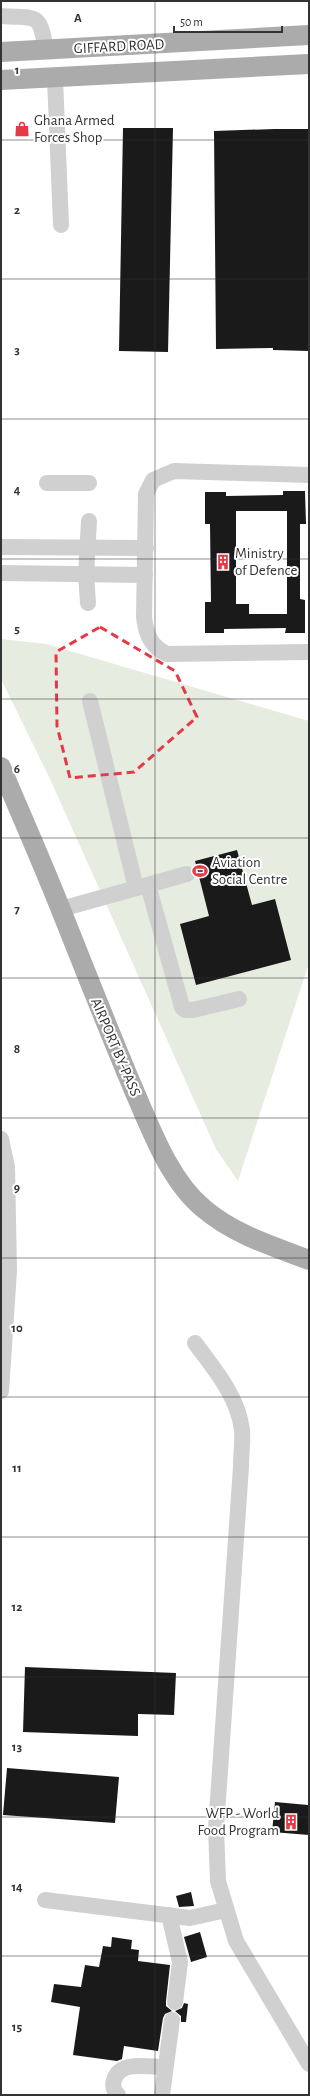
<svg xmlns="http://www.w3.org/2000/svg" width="310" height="2096" font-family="'Alegreya Sans',sans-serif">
  <rect width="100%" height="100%" fill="#fff"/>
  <polygon fill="#e6ecdf" points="1,639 46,644 309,721 309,963 238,1181 216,1149 50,779 1,679"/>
  <g fill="#1a1a1a" fill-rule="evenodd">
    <polygon points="123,128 173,128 168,352 119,351"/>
    <polygon points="275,129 309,129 309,351 273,350 273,348 216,349 214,131"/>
    <path d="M283,491H305L306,524H300V599L305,600V633H285L286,628L224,629V633H205V602H211L210,524H205V492H226V496L283,495ZM236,511H287V614H249V604H236Z"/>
    <polygon points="237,850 252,905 275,899 291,960 196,985 180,924 209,916 195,861"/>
    <polygon points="25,1667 176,1673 174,1715 138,1714 138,1736 23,1732"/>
    <polygon points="7,1768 119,1777 115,1823 3,1815"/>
    <polygon points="275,1802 308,1805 309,1835 272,1832"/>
    <polygon points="191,1892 194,1906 179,1907 176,1896"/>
    <polygon points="200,1932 207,1957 191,1962 184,1937"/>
    <polygon points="112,1937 132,1940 131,1949 139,1950 138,1961 170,1965 166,2001 166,2006 172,2011 165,2014 163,2018 158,2051 124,2046 122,2059 117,2061 73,2055 80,2007 51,2002 54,1984 81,1987 85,1965 99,1967 103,1946 111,1947"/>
    <polygon points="184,2003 188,2004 186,2022 181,2022 181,2016 175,2011 182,2008"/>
  </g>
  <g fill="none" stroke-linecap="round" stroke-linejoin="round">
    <g stroke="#d0d0d0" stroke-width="16">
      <path d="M1,16C38,19 39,11 46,50"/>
      <polyline points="55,78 61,225"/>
      <path d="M309,475L174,471L153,480L146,494L144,617C146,634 151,647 167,654L309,652"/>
      <polyline points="47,483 89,483"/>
      <polyline points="1,547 146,548"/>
      <polyline points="1,573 145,575"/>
      <polyline points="88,603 86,575 89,521"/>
      <polyline points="90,701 136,888"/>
      <polyline points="148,885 182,1007 185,1010 193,1010 239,999"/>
      <polyline points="61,909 187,874"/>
      <polyline points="1,1139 7,1167 9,1271 1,1391"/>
      <path d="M195,1343C214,1369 238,1396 242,1430C243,1442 241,1455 241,1467L216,1828L218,1881L236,1941L309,2064"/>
      <polyline points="45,1900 190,1918 226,1910"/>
      <polyline points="169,1915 180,1962 175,2002"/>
      <path d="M118,2095C114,2091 112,2086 114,2080C120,2060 148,2067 165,2067"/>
      <polyline points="162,2095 172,2020"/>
    </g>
    <g stroke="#ababab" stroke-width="20">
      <polyline points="1,52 309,35"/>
      <polyline points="1,80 309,64"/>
      <path d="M1,767C21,815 42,862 61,910C85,970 108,1029 133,1088C150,1127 169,1180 203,1208C233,1234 272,1246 309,1260"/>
    </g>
  </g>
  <path fill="none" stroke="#e63946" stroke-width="3" stroke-dasharray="8 5" stroke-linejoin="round" d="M100,627L175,671L197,717L134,772L70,778L57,726L56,652Z"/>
  <path fill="none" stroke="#333" stroke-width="1" stroke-opacity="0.55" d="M155,1V2095M1,140H309M1,279H309M1,419H309M1,559H309M1,699H309M1,838H309M1,978H309M1,1118H309M1,1258H309M1,1397H309M1,1537H309M1,1677H309M1,1817H309M1,1956H309"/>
  <defs>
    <g id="shop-bare" transform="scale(1.2)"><path d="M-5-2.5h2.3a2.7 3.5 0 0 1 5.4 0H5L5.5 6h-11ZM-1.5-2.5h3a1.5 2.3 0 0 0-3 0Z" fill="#e63946" stroke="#fff" stroke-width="2.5" paint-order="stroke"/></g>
    <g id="building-bare" transform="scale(1.2)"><path d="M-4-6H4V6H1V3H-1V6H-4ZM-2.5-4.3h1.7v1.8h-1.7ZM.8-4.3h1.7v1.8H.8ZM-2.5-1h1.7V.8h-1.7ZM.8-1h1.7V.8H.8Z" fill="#e63946" stroke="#fff" stroke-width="2.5" paint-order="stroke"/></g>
    <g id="stadium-bare" transform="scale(1.2)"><path d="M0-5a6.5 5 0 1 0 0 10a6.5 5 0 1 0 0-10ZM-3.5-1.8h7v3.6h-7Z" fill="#e63946" stroke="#fff" stroke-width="2.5" paint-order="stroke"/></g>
  </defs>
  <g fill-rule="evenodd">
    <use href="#shop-bare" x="22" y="129"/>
    <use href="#building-bare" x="223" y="562"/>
    <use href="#stadium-bare" x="200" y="871"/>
    <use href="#building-bare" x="291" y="1822"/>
  </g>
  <g text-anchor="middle" stroke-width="4" stroke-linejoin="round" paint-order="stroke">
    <g font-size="15" fill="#333" stroke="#fff">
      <text transform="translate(119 46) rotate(-3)" y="5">GIFFARD ROAD</text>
      <text transform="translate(116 1047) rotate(67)" y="5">AIRPORT BY-PASS</text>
    </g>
    <g font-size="15" fill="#333" stroke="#fff" text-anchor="start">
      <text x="34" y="125">Ghana Armed<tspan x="34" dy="17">Forces Shop</tspan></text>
      <text x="235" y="558">Ministry<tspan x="235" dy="17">of Defence</tspan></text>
      <text x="212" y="867">Aviation<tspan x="212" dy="17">Social Centre</tspan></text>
      <text x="279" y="1818" text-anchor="end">WFP - World<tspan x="279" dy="17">Food Program</tspan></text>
    </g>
  </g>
  <g font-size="13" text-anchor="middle" font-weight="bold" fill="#333" stroke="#fff" stroke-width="4" stroke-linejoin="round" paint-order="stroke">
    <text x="78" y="22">A</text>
    <text x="17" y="74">1</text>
    <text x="17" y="214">2</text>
    <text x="17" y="354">3</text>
    <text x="17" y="494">4</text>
    <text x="17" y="633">5</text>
    <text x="17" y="773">6</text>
    <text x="17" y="913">7</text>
    <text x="17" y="1053">8</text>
    <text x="17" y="1192">9</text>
    <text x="17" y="1332">10</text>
    <text x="17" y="1472">11</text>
    <text x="17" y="1611">12</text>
    <text x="17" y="1751">13</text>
    <text x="17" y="1891">14</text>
    <text x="17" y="2031">15</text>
  </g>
  <rect width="310" height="2096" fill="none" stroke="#333333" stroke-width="4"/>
  <path d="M174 26v6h108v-6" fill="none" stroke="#333333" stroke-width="2"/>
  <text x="180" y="26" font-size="12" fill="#333333" stroke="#ffffff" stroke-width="3" paint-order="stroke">50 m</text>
</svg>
